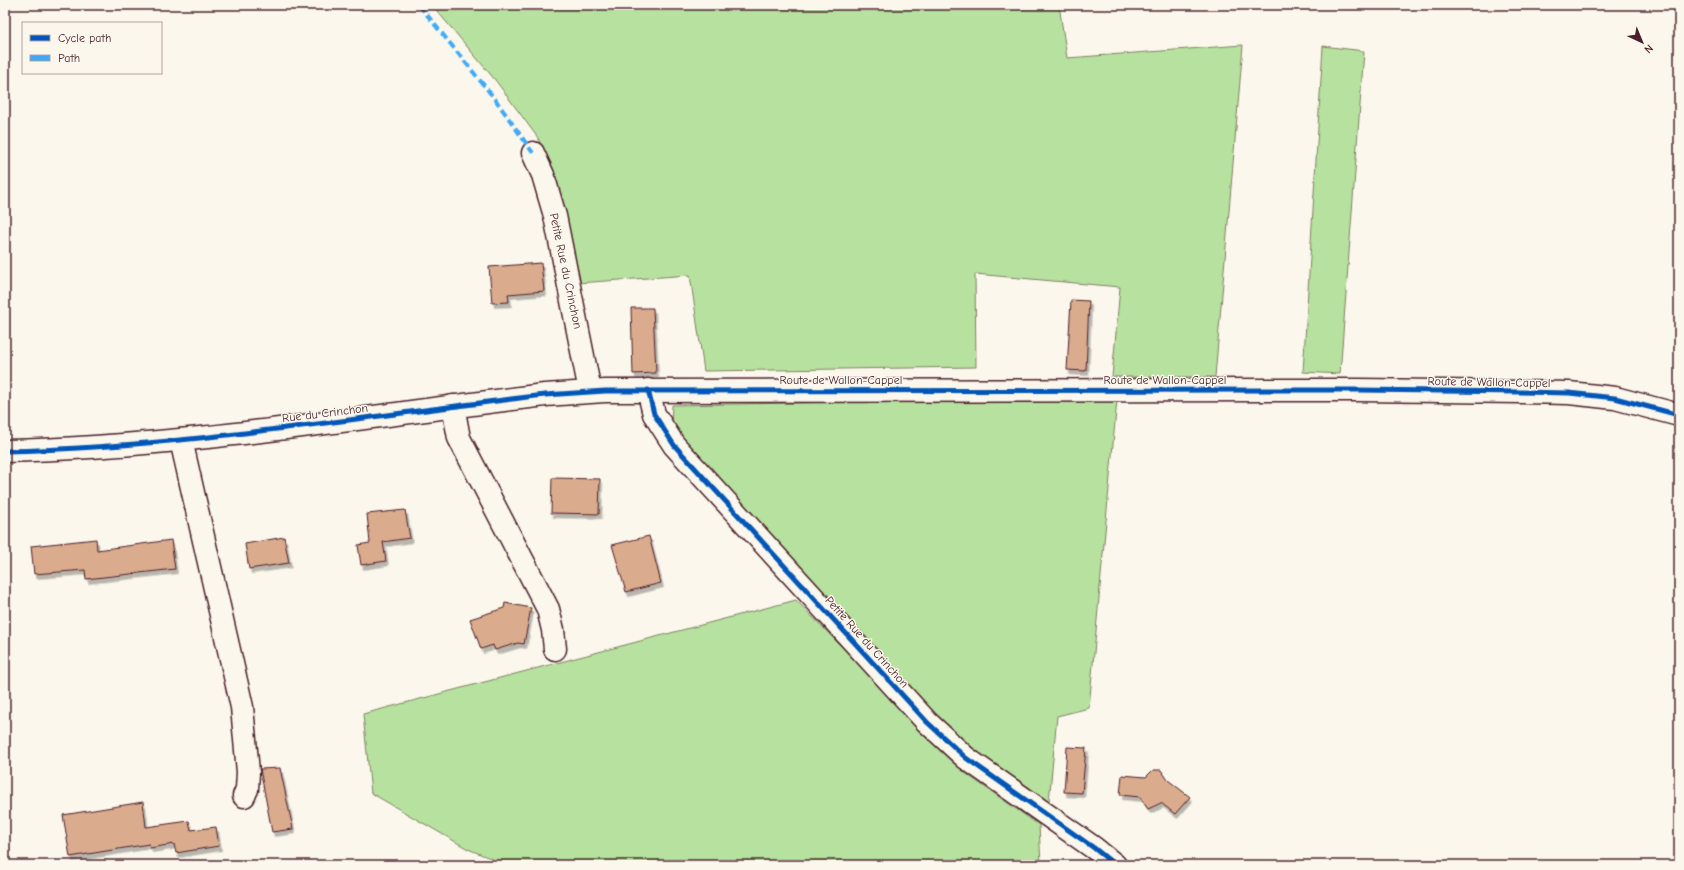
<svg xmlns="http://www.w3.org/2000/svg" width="1684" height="870" font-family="'Comic Neue',sans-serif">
  <defs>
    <filter id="shadow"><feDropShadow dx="2.5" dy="4.5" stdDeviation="0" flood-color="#0004"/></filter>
  </defs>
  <rect width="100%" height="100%" fill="#fbf7ec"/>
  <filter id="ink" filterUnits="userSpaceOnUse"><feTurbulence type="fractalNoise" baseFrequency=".025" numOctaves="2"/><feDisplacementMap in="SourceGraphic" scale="8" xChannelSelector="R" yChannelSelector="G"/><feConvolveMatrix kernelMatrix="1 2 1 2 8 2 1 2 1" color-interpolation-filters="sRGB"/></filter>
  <g filter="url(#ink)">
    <g fill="#b6e19e" stroke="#808064">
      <polygon points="432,5 1059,5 1067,58 1243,45 1215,377 1112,377 1120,287 975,274 976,367 704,371 690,275 578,283 565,211 558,187 538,138 496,81"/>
      <polygon points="1323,46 1364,51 1340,374 1303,372"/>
      <polygon points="976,400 1117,400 1089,708 1057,716 1049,802 982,759 938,720 686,451 671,423 672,405"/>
      <polygon points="796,600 965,773 1039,825 1041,865 507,865 468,849 371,793 363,714"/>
    </g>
    <g fill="#daab8c" stroke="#4a1f2b" filter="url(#shadow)">
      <polygon points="541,263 544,291 508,294 509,302 492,303 489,267"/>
      <polygon points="1071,300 1089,301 1086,371 1067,370"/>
      <polygon points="631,308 653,308 656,373 633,374"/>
      <polygon points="552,478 600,479 599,514 551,513"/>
      <polygon points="405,510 410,538 383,542 386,561 361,565 358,545 370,543 367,514"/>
      <polygon points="649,536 661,583 626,592 612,545"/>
      <polygon points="284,537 289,563 249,569 245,544"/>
      <polygon points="96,539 97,550 171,540 175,569 86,579 85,570 34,574 31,546"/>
      <polygon points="505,603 531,608 524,644 518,643 495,650 493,645 481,649 470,619 504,608"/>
      <polygon points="1067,747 1086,748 1082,793 1064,792"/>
      <polygon points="280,768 293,829 272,832 260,769"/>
      <polygon points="1153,770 1161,770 1168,780 1190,797 1175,814 1161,803 1148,809 1140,797 1120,795 1122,775 1146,777"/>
      <polygon points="143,802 146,827 189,821 191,830 216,827 219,846 176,853 174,844 150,848 149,844 70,857 63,815"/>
    </g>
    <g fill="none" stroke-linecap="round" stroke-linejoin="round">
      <g stroke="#4a1f2b" stroke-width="25">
        <g id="minor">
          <polyline points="533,153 543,175 555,216 590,391"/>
          <polyline points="648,390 654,414 674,445 927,722 966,758 1094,848 1115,865"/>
          <polyline points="453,406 459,438 548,609 553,630 555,649"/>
          <polyline points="181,440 242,707 248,772 247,789 244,796"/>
          <path d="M5,451C186,447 365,416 545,395L605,391L1359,390L1521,392L1569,393L1615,398L1679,415"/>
        </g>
      </g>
      <use href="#minor" stroke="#fbf7ec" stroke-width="22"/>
      <polyline stroke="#3fa9f5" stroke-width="4" stroke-dasharray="8 4" stroke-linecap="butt" points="419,5 495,99 533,153"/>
      <g stroke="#fbf7ec" stroke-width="8">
        <g id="cycleway">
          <polyline points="648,390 654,414 674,445 927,722 966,758 1094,848 1115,865"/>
          <path d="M5,451C186,447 365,416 545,395L605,391L1359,390L1521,392L1569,393L1615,398L1679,415"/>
        </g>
      </g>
      <use href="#cycleway" stroke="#0057b8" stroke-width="5"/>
    </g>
  </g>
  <g text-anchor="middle" stroke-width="3" stroke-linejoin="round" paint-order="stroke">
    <g font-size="12" fill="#4a1f2b" stroke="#fbf7ec">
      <text transform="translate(566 271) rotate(78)" y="4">Petite Rue du Crinchon</text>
      <text x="841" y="384">Route de Wallon-Cappel</text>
      <text x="1165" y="384">Route de Wallon-Cappel</text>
      <text transform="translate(1489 382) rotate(1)" y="4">Route de Wallon-Cappel</text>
      <text transform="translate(325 413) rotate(-7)" y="4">Rue du Crinchon</text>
      <text transform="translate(867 642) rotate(48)" y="4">Petite Rue du Crinchon</text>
    </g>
  </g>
  <rect width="1684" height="870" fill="none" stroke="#fbf7ec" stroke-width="20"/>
  <rect x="10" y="10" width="1664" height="850" fill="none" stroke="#4a1f2b" stroke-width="1.5" filter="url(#ink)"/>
  <rect x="22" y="22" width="140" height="52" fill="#fbf7ec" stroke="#b4a19f"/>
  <rect x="30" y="35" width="20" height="6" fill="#0057b8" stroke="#b4a19f"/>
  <text x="58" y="42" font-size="12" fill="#4a1f2b">Cycle path</text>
  <rect x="30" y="55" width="20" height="6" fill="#3fa9f5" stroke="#b4a19f"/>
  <text x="58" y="62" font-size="12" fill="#4a1f2b">Path</text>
  <g transform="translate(1642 42) rotate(136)" stroke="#fbf7ec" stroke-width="3" paint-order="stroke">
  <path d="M0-3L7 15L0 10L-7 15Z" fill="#4a1f2b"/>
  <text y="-6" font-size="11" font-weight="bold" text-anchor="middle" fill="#4a1f2b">N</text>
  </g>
</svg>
